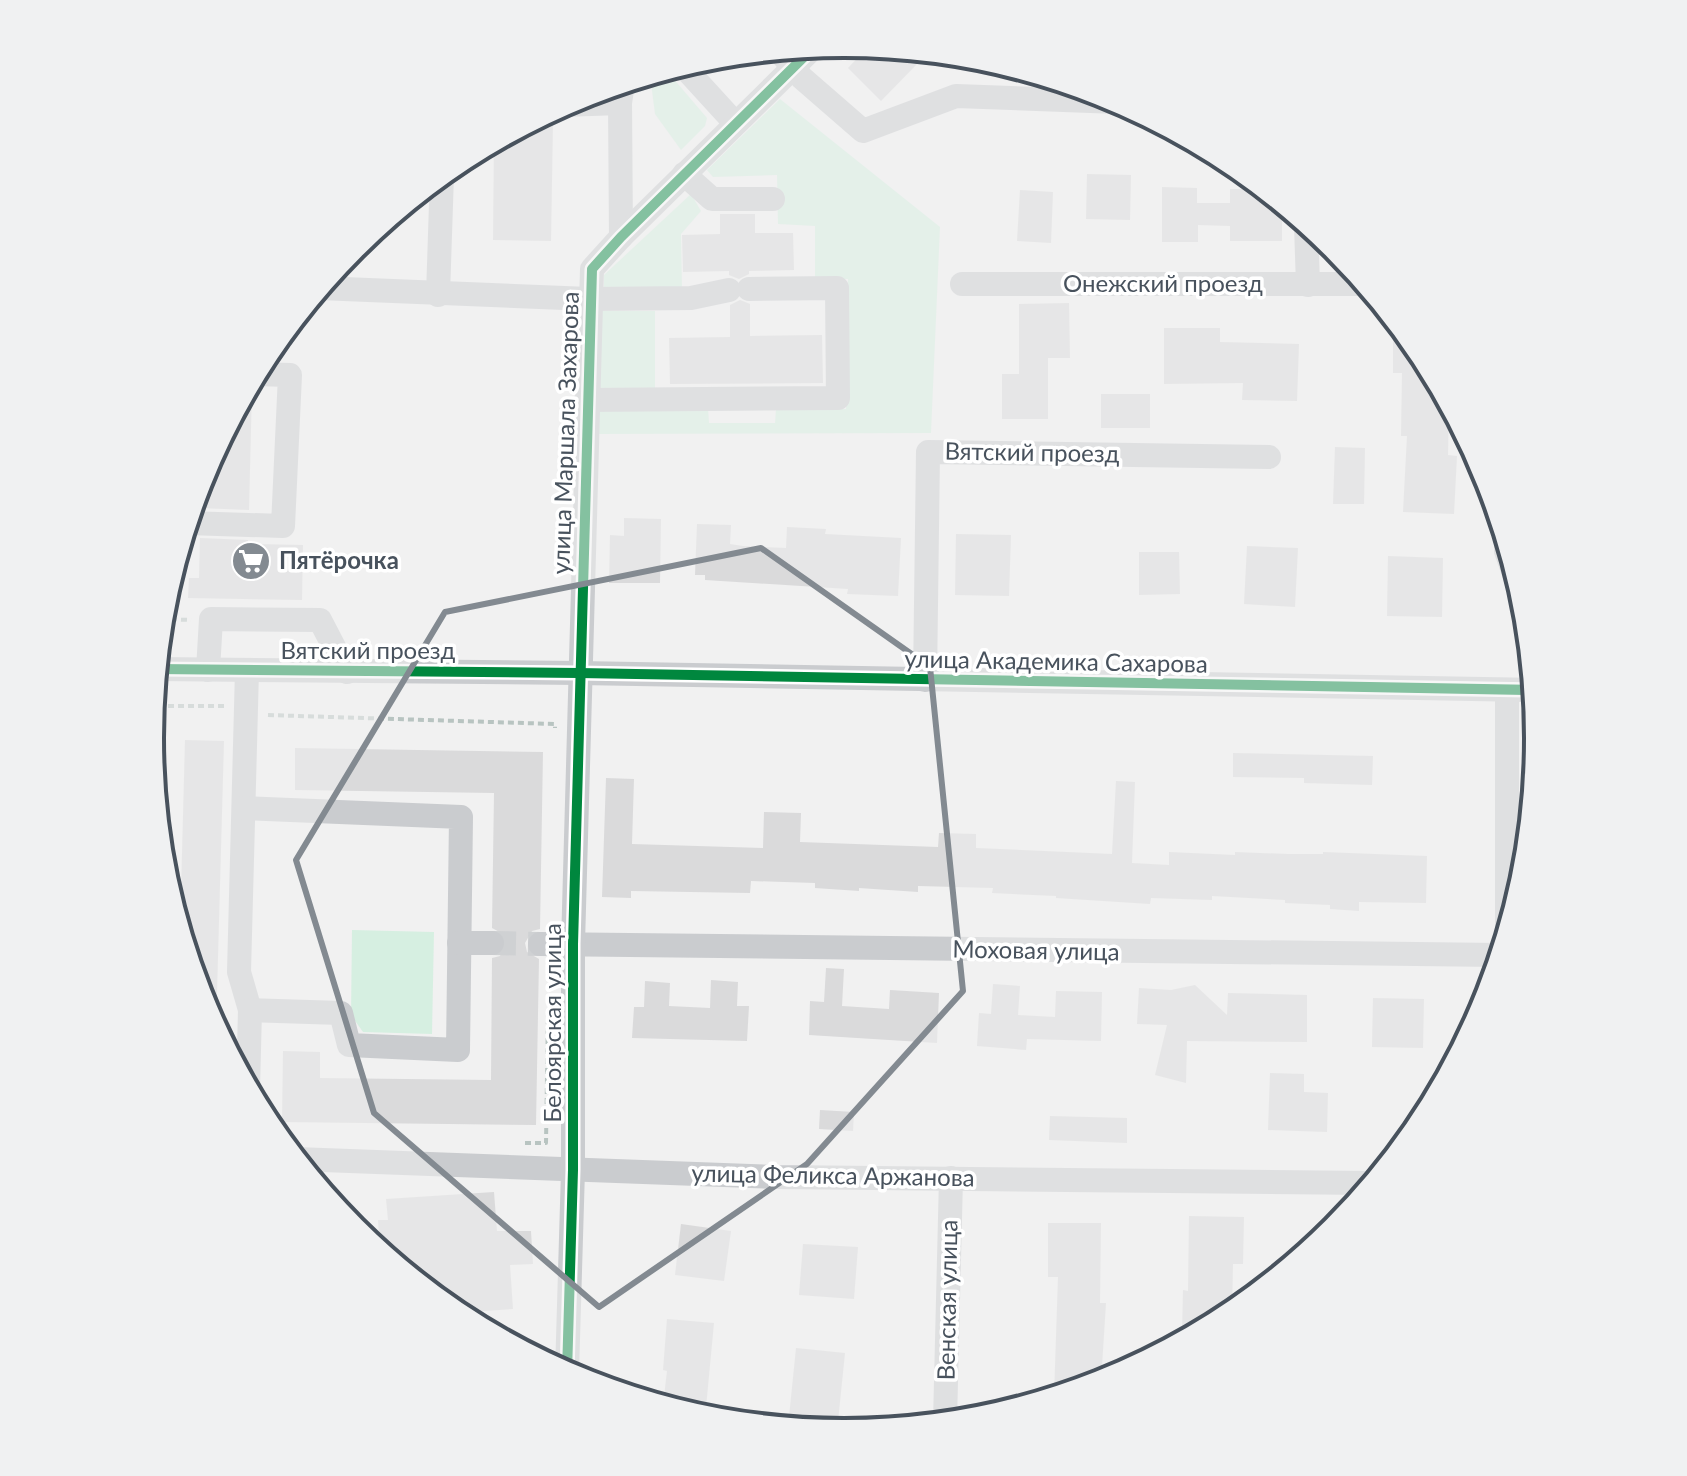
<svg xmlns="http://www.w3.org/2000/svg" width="1687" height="1476" font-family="Lato,sans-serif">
  <rect width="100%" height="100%" fill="#f1f1f1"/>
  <g fill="#d6efe1">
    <polygon points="666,70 707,118 705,126 681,150 655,114 650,75"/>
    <polygon points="780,99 940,227 931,433 597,434 598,409 708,407 709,423 775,423 776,409 846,409 848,279 815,279 815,226 778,224 777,175 713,177 707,170"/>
    <polygon points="691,194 701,211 681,234 682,289 604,290 604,275"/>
    <polygon points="599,311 655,311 655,390 598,390"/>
    <polygon points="352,930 434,932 432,1034 363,1032 351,1015"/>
  </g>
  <g fill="#dadadb">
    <polygon points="869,46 903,50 917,64 881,101 848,68"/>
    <polygon points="534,120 553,121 551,241 493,240 494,141"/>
    <polygon points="1087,174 1131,175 1130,220 1086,219"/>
    <polygon points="1162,187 1197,188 1197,203 1230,203 1230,189 1263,189 1282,204 1282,241 1230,241 1230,226 1198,225 1198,242 1162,242"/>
    <polygon points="1020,190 1053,192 1051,243 1017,241"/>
    <polygon points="720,214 755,214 755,233 793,233 794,270 749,271 749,274 739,279 729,275 729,271 683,272 682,235 720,234"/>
    <polygon points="740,300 750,304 750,336 822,335 823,383 670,384 669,338 730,337 730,305"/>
    <polygon points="1069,303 1070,358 1048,358 1048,419 1002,419 1002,374 1019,374 1019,304"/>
    <polygon points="1393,319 1421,353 1449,406 1448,455 1457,456 1454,514 1403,512 1407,436 1401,436 1402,373 1393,373"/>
    <polygon points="1164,328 1220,328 1220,342 1299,344 1297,401 1242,400 1243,383 1164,384"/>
    <polygon points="248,387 252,388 249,510 199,508 202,472"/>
    <rect x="1101" y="394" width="49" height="34"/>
    <polygon points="1335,447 1365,448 1364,504 1333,504"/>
    <polygon points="624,518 661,519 660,583 609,583 610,535 624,536"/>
    <polygon points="697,524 731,525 730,544 743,546 786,548 787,527 826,529 825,534 901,538 898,596 847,594 848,589 705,580 705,575 695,575"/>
    <polygon points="956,534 1011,535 1009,596 955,595"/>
    <polygon points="200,538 248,540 248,544 303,545 302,600 188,598 189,578 199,578"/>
    <polygon points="1247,546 1298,548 1295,607 1244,604"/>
    <polygon points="1139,552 1179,552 1180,594 1139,595"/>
    <polygon points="1388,556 1443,558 1442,617 1387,616"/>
    <polygon points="185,740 224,741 216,1029 202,1003 180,929"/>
    <polygon points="295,748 543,752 540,929 532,931 525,943 527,952 539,959 536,1125 282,1122 283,1051 320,1052 320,1078 491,1080 492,958 500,956 507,944 505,935 492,928 494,793 295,790"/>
    <polygon points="1233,753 1373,756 1372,785 1304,783 1304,778 1233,777"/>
    <polygon points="606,778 634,779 632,844 763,848 764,812 801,813 800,842 938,847 939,833 976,834 976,848 1112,854 1116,781 1135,782 1132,863 1169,865 1169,852 1235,855 1235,852 1288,854 1323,854 1323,852 1427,856 1426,903 1359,902 1359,911 1330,909 1330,905 1285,903 1285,900 1212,896 1212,900 1151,898 1150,904 1056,898 1056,896 992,893 993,888 918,886 918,892 859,888 859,891 815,888 815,883 751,881 750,893 631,891 631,898 602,897"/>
    <polygon points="826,968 844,969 842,1006 889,1009 890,990 939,993 937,1043 809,1035 810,1001 824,1002"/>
    <polygon points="711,980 738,982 737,1006 749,1006 747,1041 632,1038 634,1007 644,1007 645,981 670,983 669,1006 710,1008"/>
    <polygon points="993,984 1020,986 1018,1015 1055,1017 1056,991 1102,992 1101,1041 1027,1039 1026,1050 977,1046 979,1013 991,1014"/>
    <polygon points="1195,985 1227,1015 1228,993 1307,995 1307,1042 1187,1041 1186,1083 1155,1075 1167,1025 1137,1024 1139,988 1171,990"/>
    <polygon points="1373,998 1424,999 1423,1048 1372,1047"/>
    <polygon points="1270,1073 1304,1074 1304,1092 1328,1093 1327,1132 1268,1130"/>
    <polygon points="820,1110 854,1112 853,1131 819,1129"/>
    <polygon points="1050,1116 1127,1118 1127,1143 1049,1140"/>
    <polygon points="494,1192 497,1231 531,1231 533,1264 510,1265 513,1309 455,1313 380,1251 378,1220 388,1220 386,1199"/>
    <polygon points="1189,1216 1244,1217 1243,1264 1233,1264 1232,1313 1192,1335 1182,1334 1183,1290 1188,1291"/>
    <polygon points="1048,1223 1101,1223 1100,1303 1106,1303 1101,1382 1054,1396 1058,1277 1048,1277"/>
    <polygon points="681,1224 731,1231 724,1281 675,1275"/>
    <polygon points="803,1244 858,1247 854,1299 799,1295"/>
    <polygon points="667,1319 714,1323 705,1418 663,1405 667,1371 663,1370"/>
    <polygon points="796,1348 845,1353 837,1431 788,1427"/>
  </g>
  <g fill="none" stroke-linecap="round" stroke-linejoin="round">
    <polyline stroke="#cfd1d3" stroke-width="24" stroke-dasharray="24 12" stroke-linecap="butt" points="492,943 540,944"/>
    <g stroke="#b8c4c1" stroke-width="4" stroke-dasharray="6 4" stroke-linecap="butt">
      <polyline points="161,619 191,620"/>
      <polyline points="152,714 158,706 225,706"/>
      <polyline points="268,715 555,724 555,728"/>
      <polyline points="525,1143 546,1143 548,1012"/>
    </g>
    <g stroke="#cacccf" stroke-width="24">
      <polyline points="778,50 802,78 863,131 956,96 1118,102"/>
      <polyline points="682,65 735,123"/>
      <polyline points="562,105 620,103"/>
      <polyline points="684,174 712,199 773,199"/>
      <polyline points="1306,225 1308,285"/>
      <polyline points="621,237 620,103 623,83"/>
      <polyline points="962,284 1365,284"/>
      <polyline points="319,288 589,299 691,298 729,290"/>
      <polyline points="438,295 442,174"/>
      <polyline points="586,400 838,398 837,288 749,289"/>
      <polyline points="187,523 283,526 290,375 255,374"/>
      <polyline points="1506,543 1506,551 1524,602"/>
      <polyline points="156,669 579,673 1533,690"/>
      <polyline points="208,670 211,619 320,620 347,672"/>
      <polyline points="247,670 239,972 250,1010"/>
      <polyline points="925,680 928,452 1269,457"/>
      <polyline points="244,808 461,817 458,1050 349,1045 341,1013 250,1010 248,1089"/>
      <polyline points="1507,931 1507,690"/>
      <polyline points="459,943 492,943"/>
      <polyline points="540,944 1499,955"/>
      <polyline points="296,1159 777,1177 1371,1183"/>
      <polyline points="567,1373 573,1170 573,944 592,269 621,237 814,47"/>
      <polyline points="945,1422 951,1178"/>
    </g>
    <g stroke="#fff" stroke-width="15">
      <g id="cycleway">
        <polyline points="156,669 579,673 1533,690"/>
        <polyline points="567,1373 573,1170 573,944 592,269 621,237 814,47"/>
      </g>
    </g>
    <use href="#cycleway" stroke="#00873e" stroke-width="10"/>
  </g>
  <path d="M0 0H1687V1476H0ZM761,548L930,667L963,991L807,1164L599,1307L374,1113L296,860L445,612Z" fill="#f1f1f1" fill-opacity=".55" fill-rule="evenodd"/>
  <path fill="none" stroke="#838a91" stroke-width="6" stroke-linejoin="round" d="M761,548L930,667L963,991L807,1164L599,1307L374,1113L296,860L445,612Z"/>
  <defs>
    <g id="supermarket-disc" transform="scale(2)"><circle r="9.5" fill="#838a91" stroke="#fff"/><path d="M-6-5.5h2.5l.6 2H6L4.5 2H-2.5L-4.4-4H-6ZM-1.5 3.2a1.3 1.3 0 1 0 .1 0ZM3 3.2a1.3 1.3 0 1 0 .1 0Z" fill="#fff"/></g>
  </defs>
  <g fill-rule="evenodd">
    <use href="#supermarket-disc" x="251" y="561"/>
  </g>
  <g text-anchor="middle" stroke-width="7" stroke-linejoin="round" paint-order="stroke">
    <g font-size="24" fill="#48525d" stroke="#fff">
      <text x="1163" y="292">Онежский проезд</text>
      <text transform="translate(566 433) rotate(-88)" y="8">улица Маршала Захарова</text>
      <text transform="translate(1032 453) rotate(1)" y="8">Вятский проезд</text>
      <text x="368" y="659">Вятский проезд</text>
      <text transform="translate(1056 662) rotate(1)" y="8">улица Академика Сахарова</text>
      <text transform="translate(1036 951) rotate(1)" y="8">Моховая улица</text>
      <text transform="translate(553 1023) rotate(-90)" y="8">Белоярская улица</text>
      <text transform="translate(833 1176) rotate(1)" y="8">улица Феликса Аржанова</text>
      <text transform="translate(948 1300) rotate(-89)" y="8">Венская улица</text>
    </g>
    <g font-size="24" font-weight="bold" fill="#48525d" stroke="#fff" text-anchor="start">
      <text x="279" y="569">Пятёрочка</text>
    </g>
  </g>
  <path d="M0 0H1687V1476H0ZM164 738a680 680 0 1 1 1360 0a680 680 0 1 1-1360 0Z" fill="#f0f1f2" fill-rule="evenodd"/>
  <path fill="none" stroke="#48525d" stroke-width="4" d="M164 738a680 680 0 1 1 1360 0a680 680 0 1 1-1360 0Z"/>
</svg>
